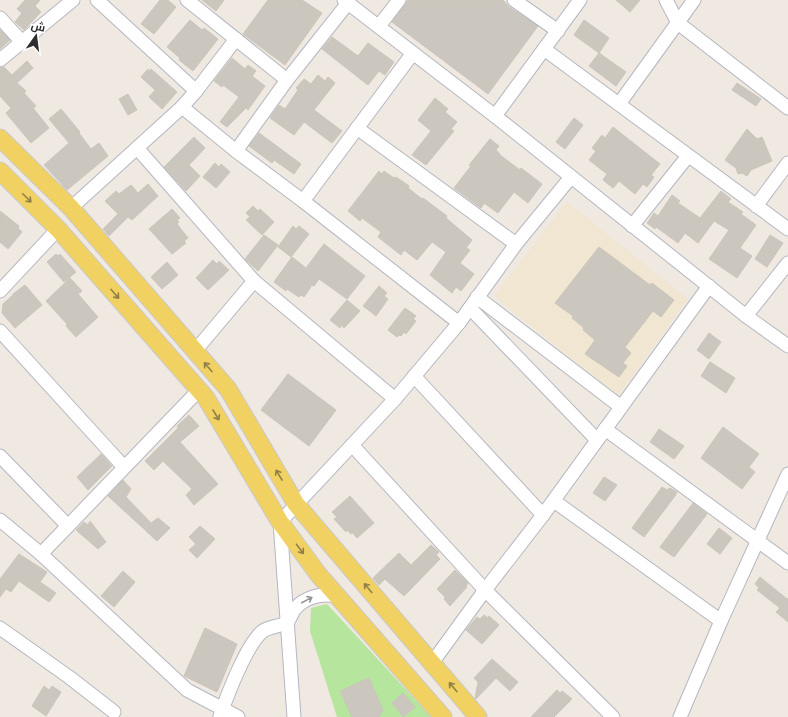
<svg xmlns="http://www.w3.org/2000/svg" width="788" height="717" font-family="'Golos Text',Cairo,sans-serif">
  <rect width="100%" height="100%" fill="#efe9e1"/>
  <polygon fill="#f0e6d1" points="567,202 688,299 618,396 494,296"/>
  <polygon fill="#b6e59e" points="327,604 431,717 337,717 310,631 311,608"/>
  <g fill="#cbc7bf" stroke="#cbc5ba">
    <polygon points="25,0 40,0 35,6 41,12 24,30 15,22 22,13 17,9"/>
    <polygon points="160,0 168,0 176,7 154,34 141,24"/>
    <polygon points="202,0 224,0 216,11"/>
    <polygon points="268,0 302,0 322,13 285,65 243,34"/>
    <polygon points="408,0 503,0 509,7 538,26 488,94 392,22"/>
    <polygon points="616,0 640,0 630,12"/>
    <polygon points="190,20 202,30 204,28 218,39 193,71 179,60 180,58 167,47"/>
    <polygon points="584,20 609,38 599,53 574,35"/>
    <polygon points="0,30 10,40 0,49"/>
    <polygon points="332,37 358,56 368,43 394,62 385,75 379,71 368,85 322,49"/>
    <polygon points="599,53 626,72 616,86 589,66"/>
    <polygon points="232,58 245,69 248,65 256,71 252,76 265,86 248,110 246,108 227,127 220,122 239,97 223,85 222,87 214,81"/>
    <polygon points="27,61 33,68 17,83 26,91 24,93 36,106 33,108 49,128 31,143 6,113 11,108 0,96 0,68 4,67 12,75"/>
    <polygon points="148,69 149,71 151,69 177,92 162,109 149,97 155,90 141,77"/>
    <polygon points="318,75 325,81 328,77 335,83 314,110 342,131 332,143 304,122 294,135 270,118 279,105 285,109 298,90 296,88 304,79 311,84"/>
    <polygon points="737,83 761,99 756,106 732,90"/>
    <polygon points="128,94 137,110 128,115 119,99"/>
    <polygon points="435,98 448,109 445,112 457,122 451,129 454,131 426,165 412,155 431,131 418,120"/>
    <polygon points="61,109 80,132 79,133 91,149 99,143 108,156 67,190 44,165 69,143 49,119"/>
    <polygon points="574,118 583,125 565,149 556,142"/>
    <polygon points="613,127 660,164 651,175 654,177 647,187 643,184 635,194 619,181 613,188 603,180 607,174 589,160 596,151 592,148 602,135 605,138"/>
    <polygon points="747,129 757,139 762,137 772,161 751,170 747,176 742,173 738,174 736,168 725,160"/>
    <polygon points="259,133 301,164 294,174 274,160 272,163 249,146"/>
    <polygon points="194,137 205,148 189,165 200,176 186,191 164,167"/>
    <polygon points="490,139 499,146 496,150 500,154 500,155 520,170 521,168 542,184 528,203 514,192 498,213 484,203 481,208 454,188 471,166 469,165"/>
    <polygon points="215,163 219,167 221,164 230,172 216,188 203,177"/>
    <polygon points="379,171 382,174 384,171 394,178 396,177 409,186 408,188 422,199 423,198 447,216 446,218 472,240 466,248 470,250 460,263 474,274 461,291 456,287 452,293 430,275 446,252 432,242 417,260 404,250 401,255 378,237 381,232 362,218 360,221 348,211"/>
    <polygon points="148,184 158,196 132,220 128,217 109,236 103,229 118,214 105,201 116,191 119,194 131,185 138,193"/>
    <polygon points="721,191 731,199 728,202 743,212 741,214 756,225 740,248 752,256 737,278 709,259 729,230 714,221 698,243 685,233 678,243 656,227 655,229 647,223 654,213 658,216 672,195 680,201 678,203 700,218"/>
    <polygon points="253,206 258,211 260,209 274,222 262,235 246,220 250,217 246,213"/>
    <polygon points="172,209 180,218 177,220 179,222 177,224 188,238 184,241 186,243 172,254 149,229"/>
    <polygon points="0,211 19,226 18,228 22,232 8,249 0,242"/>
    <polygon points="293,226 296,229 299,226 309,234 291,257 278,247"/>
    <polygon points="264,235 278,245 258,271 245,259"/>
    <polygon points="770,235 783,243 767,267 755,259"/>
    <polygon points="324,244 365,276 347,299 319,279 314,286 312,285 304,297 301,295 299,297 287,289 286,291 274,282 292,257 306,268"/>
    <polygon points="599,247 650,285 652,283 674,300 661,317 653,311 625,347 631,353 623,363 627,366 619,377 585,354 595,340 583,330 584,328 572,318 573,316 555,303"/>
    <polygon points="56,254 58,256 60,254 76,272 64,282 47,262"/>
    <polygon points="213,260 217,264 219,261 229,270 208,290 196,278"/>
    <polygon points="167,262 178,275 162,289 151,277"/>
    <polygon points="70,278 82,291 78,294 98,317 76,337 66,326 67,324 46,301"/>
    <polygon points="25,285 42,305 15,328 2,313 3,304 13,295 13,294"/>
    <polygon points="379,286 387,293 384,296 388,299 376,316 363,306"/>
    <polygon points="347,300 360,311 344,328 341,325 340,328 330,320"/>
    <polygon points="405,308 416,316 413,319 416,321 406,334 404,332 401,336 399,335 397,337 388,330"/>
    <polygon points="709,333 721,342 709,359 697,350"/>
    <polygon points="710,362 735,378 726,393 701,376"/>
    <polygon points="288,374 336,410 309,446 261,410"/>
    <polygon points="189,415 199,426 180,442 218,484 194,505 186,495 192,489 163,461 154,470 145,461 178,428 177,426"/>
    <polygon points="723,427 759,454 749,467 755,472 742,489 701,458"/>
    <polygon points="659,429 684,446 674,459 650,442"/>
    <polygon points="101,454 112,466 88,490 77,477"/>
    <polygon points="604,477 617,485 605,501 593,493"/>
    <polygon points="123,480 131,489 126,497 151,523 158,518 170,528 157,541 108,496"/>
    <polygon points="662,487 667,490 670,488 677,492 675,496 644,537 632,528"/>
    <polygon points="350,496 374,523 357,538 353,533 351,534 347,530 346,532 334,519 337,517 332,512"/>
    <polygon points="693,503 707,514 674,557 660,547"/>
    <polygon points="90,521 106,542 98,549 76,530 84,522 88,525"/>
    <polygon points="200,526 215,539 197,558 189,550 196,544 189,537"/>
    <polygon points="719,528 732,538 720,554 707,544"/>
    <polygon points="431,545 439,552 436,555 440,559 404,596 385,579 379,585 373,578 399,553 411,565"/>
    <polygon points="19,554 47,572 40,582 56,593 49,602 19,581 11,592 6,589 0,597 0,579"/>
    <polygon points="455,570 468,583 466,586 467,587 450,606 444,599 445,597 437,589"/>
    <polygon points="123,571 135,582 114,607 101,596"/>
    <polygon points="760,577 787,599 788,598 788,622 776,612 780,608 757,590 759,588 755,584"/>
    <polygon points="484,615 488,618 489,616 499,625 482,644 466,630 477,617 480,619"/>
    <polygon points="205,628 237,644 217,692 184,676"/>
    <polygon points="492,659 518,682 510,691 496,678 476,699 475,698 478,682 474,678"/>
    <polygon points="369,678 383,710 379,717 352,717 340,691"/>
    <polygon points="44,686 49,690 52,686 61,692 46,716 32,706"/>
    <polygon points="557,690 560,693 562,691 572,699 554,717 531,717"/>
    <polygon points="403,693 415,707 403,717 392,703"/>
  </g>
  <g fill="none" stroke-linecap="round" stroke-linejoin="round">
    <g stroke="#b4b7c1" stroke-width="15">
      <g id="minor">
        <polyline points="97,0 196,91"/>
        <polyline points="187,0 287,80"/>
        <polyline points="344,0 495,116 746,316 788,346"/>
        <polyline points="514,0 558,31"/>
        <polyline points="666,0 678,23 788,108"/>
        <polyline points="0,18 22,42"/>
        <polyline points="379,26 399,0"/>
        <polyline points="544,49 788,229"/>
        <polyline points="0,60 73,0"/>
        <polyline points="619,104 694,0"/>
        <polyline points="182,107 236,151 303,201 459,323"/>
        <polyline points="495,116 580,0"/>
        <polyline points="357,128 516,244"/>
        <polyline points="137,148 254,281 395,399"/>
        <polyline points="236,151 287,80 348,3"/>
        <polyline points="303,201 413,53"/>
        <polyline points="756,206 788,163"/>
        <polyline points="71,208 182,107 196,91 236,39"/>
        <polyline points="632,226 688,156"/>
        <polyline points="0,291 58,229"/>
        <polyline points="477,297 621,407"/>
        <polyline points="470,308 597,440"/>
        <polyline points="746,316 788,263"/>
        <polyline points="0,331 124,467"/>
        <polyline points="195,351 254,281"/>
        <polyline points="414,376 543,515"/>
        <polyline points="605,429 788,563"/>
        <polyline points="352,445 485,590 613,717"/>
        <polyline points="0,456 68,526"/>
        <polyline points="554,501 721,621"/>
        <polyline points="0,520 41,554 187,690 238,717"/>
        <polyline points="41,554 199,390"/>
        <polyline points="0,628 69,677 114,712"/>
        <polyline points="432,663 485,590 543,515 709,286"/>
        <path d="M220,716C227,696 247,643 263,631C269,626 282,627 288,621C291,617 292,613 294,610C304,597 321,593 336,596"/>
        <polyline points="294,717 280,522 395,399 459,323 516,244 571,177"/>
        <polyline points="680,717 721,621 788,474"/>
      </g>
    </g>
    <g stroke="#c9c9c9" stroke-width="19">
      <g id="major">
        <polyline points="0,138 71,208 228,389 296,504 478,717"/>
        <polyline points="0,171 58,229 206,398 280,522 318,574 443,717"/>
      </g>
    </g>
    <use href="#minor" stroke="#fff" stroke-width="13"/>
    <use href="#major" stroke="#f2d163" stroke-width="17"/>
  </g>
  <defs><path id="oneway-shaft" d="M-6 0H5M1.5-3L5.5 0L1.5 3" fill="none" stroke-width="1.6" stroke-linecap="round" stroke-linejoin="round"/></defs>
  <g stroke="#908048">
    <use href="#oneway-shaft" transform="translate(27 198) rotate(45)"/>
    <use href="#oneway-shaft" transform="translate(115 294) rotate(49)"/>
    <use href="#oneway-shaft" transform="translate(208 367) rotate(-131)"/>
    <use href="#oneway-shaft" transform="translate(216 415) rotate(59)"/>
    <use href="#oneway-shaft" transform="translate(279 475) rotate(-121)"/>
    <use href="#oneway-shaft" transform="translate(300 549) rotate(53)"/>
    <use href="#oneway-shaft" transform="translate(368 588) rotate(-130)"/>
    <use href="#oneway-shaft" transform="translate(453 687) rotate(-130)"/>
  </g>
  <use stroke="#969696" href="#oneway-shaft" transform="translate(307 600) rotate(-28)"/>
  <g transform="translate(36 36) rotate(14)" stroke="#ffffff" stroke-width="3" paint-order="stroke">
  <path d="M0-3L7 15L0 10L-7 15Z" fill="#2e2e2e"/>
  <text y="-6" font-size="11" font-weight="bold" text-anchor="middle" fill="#2e2e2e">ش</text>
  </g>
</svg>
